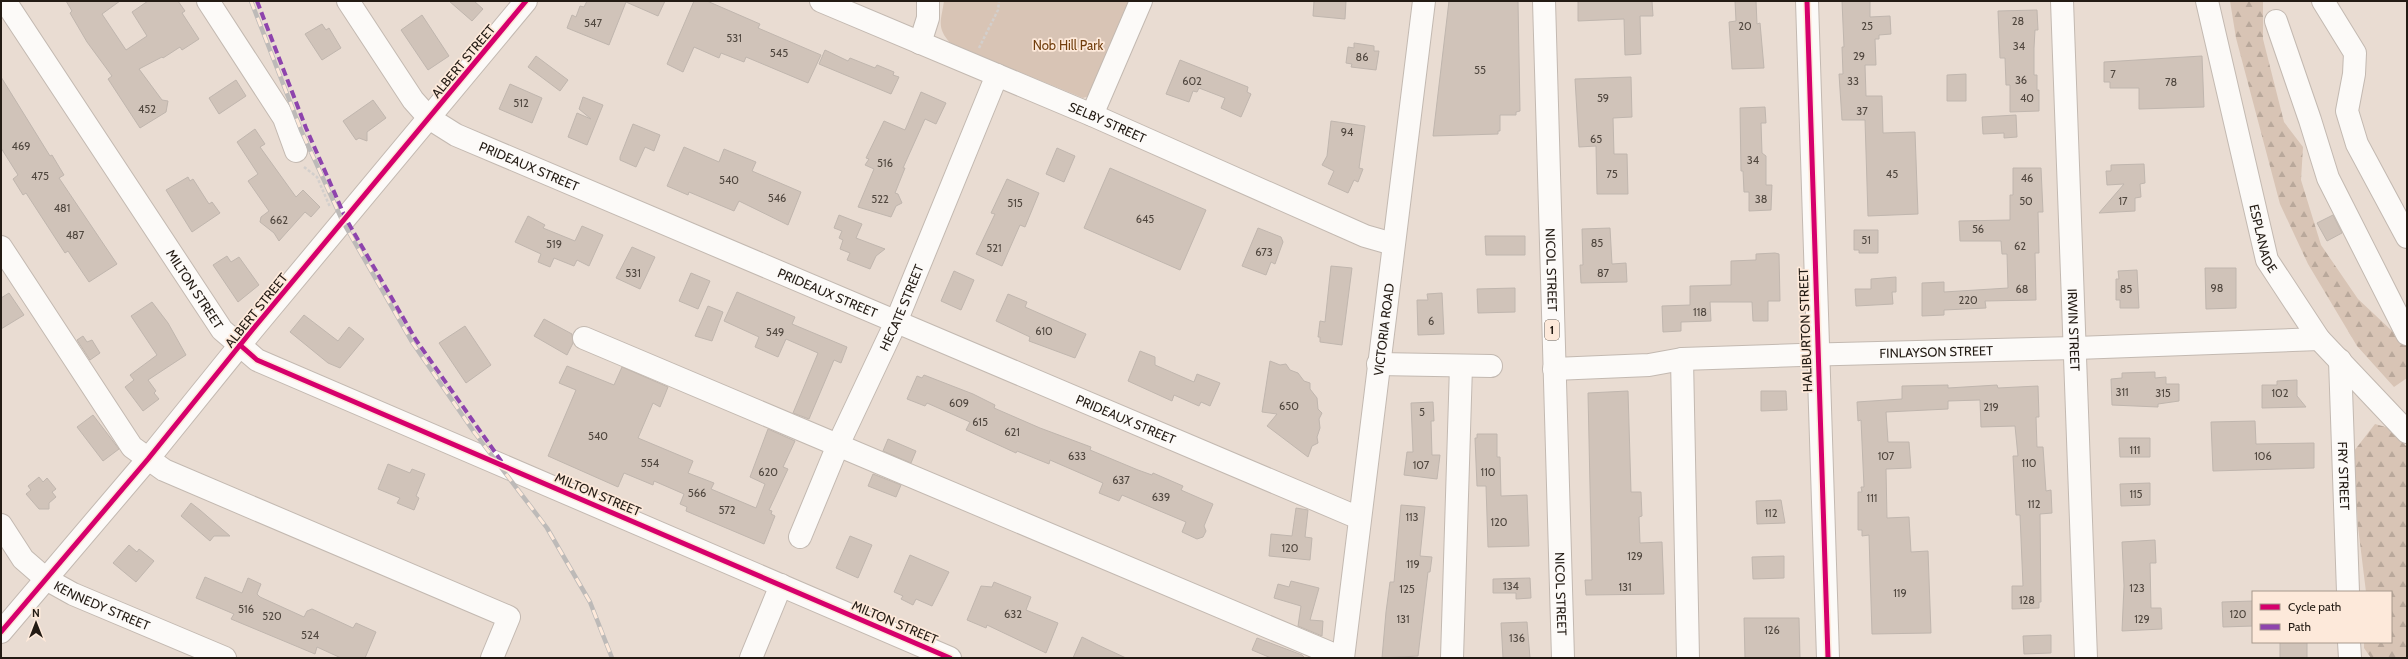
<svg xmlns="http://www.w3.org/2000/svg" width="2408" height="659" font-family="Cabin,sans-serif">
  <defs>
    <pattern id="forest-firs" width="22" height="20" patternUnits="userSpaceOnUse"><rect width="22" height="20" fill="#d8c4b5"/><path d="M5 1l3.5 6h-7zM16 11l3.5 6h-7z" fill="#b9a89b"/></pattern>
  </defs>
  <rect width="100%" height="100%" fill="#e9dcd2"/>
  <g fill="url(#forest-firs)">
    <polygon points="2230,1 2263,1 2263,39 2284,122 2303,147 2301,180 2321,245 2358,299 2407,345 2407,378 2394,387 2357,346 2308,264 2280,204 2236,38"/>
    <polygon points="2375,424 2389,428 2407,447 2407,658 2371,658 2364,648 2364,642 2391,642 2391,592 2366,592 2358,527 2354,451"/>
  </g>
  <path fill="#d8c4b5" d="M944,1H1137L1092,95L1083,98L951,44C936,27 941,22 944,1Z"/>
  <g fill="#d0c3b9" stroke="#c0b6ae">
    <polygon points="66,1 120,1 102,14 126,50 147,36 132,12 148,1 178,1 185,11 182,13 199,39 182,50 180,47 163,58 162,57 139,69 162,100 168,101 166,112 140,128 108,79 112,76 87,42 70,13 72,11"/>
    <polygon points="449,1 474,1 483,9 472,21"/>
    <polygon points="587,1 665,1 658,16 626,2 609,45 567,28 572,15 576,17 580,6 584,7"/>
    <polygon points="694,1 707,1 760,24 758,28 821,55 808,83 746,57 744,62 721,53 719,58 694,47 683,72 667,64"/>
    <polygon points="1314,1 1346,1 1345,19 1313,16"/>
    <polygon points="1449,1 1518,1 1520,111 1516,112 1516,115 1500,115 1500,131 1498,131 1498,134 1433,136"/>
    <polygon points="1578,1 1652,1 1653,16 1640,16 1641,54 1625,55 1624,19 1578,21"/>
    <polygon points="1735,1 1756,1 1757,24 1760,23 1764,68 1732,69 1729,22 1736,21"/>
    <polygon points="1842,1 1870,1 1870,17 1890,16 1891,34 1879,35 1879,39 1875,39 1876,65 1865,65 1866,96 1882,96 1883,133 1915,132 1918,214 1868,216 1865,120 1842,120 1839,74 1843,74 1842,47 1844,47"/>
    <polygon points="2037,10 2038,30 2035,30 2034,48 2034,75 2037,75 2037,90 2039,90 2039,111 2010,112 2010,85 2006,85 2005,58 2000,58 1998,11"/>
    <polygon points="422,15 449,56 428,70 401,30"/>
    <polygon points="322,24 326,30 329,28 341,48 322,60 305,34"/>
    <polygon points="1354,43 1374,46 1374,51 1379,51 1376,70 1351,67 1352,64 1346,63 1348,47 1354,48"/>
    <polygon points="825,50 848,61 850,58 875,68 877,65 894,72 893,75 899,77 891,94 819,64"/>
    <polygon points="536,56 568,80 560,91 528,67"/>
    <polygon points="2202,56 2204,107 2139,109 2139,88 2110,88 2110,82 2104,82 2104,62"/>
    <polygon points="1180,60 1248,87 1247,92 1251,94 1241,117 1221,108 1225,98 1199,88 1197,92 1193,91 1189,102 1166,94"/>
    <polygon points="1966,74 1966,101 1947,101 1947,75"/>
    <polygon points="1,77 50,156 52,155 64,175 59,178 117,264 89,282 68,251 65,253 26,193 23,195 13,179 18,175 1,148"/>
    <polygon points="1631,77 1632,117 1613,118 1614,154 1627,154 1628,194 1597,194 1596,146 1579,147 1575,79"/>
    <polygon points="236,80 246,96 219,114 209,98"/>
    <polygon points="510,84 542,98 532,123 499,109"/>
    <polygon points="921,92 946,103 936,124 925,119 903,168 905,168 895,193 898,194 902,203 896,206 891,217 858,207 874,169 865,165 869,159 866,158 884,121 905,130"/>
    <polygon points="583,97 603,105 587,145 568,137 577,113 591,119 579,109"/>
    <polygon points="373,100 386,118 367,132 367,141 359,138 356,140 343,121"/>
    <polygon points="1765,107 1766,123 1761,123 1762,153 1766,156 1766,185 1772,185 1771,210 1749,211 1749,192 1744,192 1743,171 1741,171 1740,108"/>
    <polygon points="2016,115 2017,137 2004,138 2004,133 1983,134 1982,117"/>
    <polygon points="1331,121 1365,126 1359,168 1363,169 1358,182 1354,180 1348,193 1328,184 1334,171 1322,165 1327,156"/>
    <polygon points="633,124 660,135 654,151 645,147 636,167 620,160 620,157"/>
    <polygon points="255,129 265,144 260,147 296,197 303,190 320,207 311,217 305,212 279,241 274,233 260,222 261,217 269,211 248,181 258,174 237,142"/>
    <polygon points="684,147 719,162 724,149 756,162 752,171 801,192 788,225 739,201 734,211 689,192 688,195 667,186"/>
    <polygon points="1057,148 1075,156 1064,182 1046,174"/>
    <polygon points="2144,164 2145,183 2140,184 2141,197 2135,198 2135,211 2099,213 2124,184 2107,185 2106,171 2111,171 2111,165"/>
    <polygon points="1110,168 1206,210 1180,270 1084,228"/>
    <polygon points="2013,168 2041,168 2043,212 2038,212 2039,253 2035,253 2036,300 1985,301 1986,308 1944,310 1944,315 1922,316 1922,283 1944,282 1944,292 2008,288 2007,254 2002,254 2001,241 1960,241 1959,221 2010,220 2010,195 2013,195"/>
    <polygon points="188,177 190,181 193,179 209,204 212,202 220,213 192,232 166,190"/>
    <polygon points="1007,179 1039,193 1025,227 1020,225 1002,266 976,254 995,214 991,213"/>
    <polygon points="839,215 862,224 856,238 885,249 876,256 870,269 847,260 850,253 840,249 843,240 839,238 842,231 834,228"/>
    <polygon points="2333,215 2342,233 2327,241 2317,223"/>
    <polygon points="528,216 545,225 543,228 575,241 582,226 603,235 589,266 577,260 574,266 554,258 550,267 538,262 541,254 515,242"/>
    <polygon points="1258,228 1281,237 1283,242 1275,264 1271,262 1266,275 1242,266"/>
    <polygon points="1610,228 1612,264 1626,263 1627,282 1581,283 1580,265 1583,265 1582,229"/>
    <polygon points="1854,230 1878,230 1878,253 1859,253 1859,250 1854,250"/>
    <polygon points="1485,236 1525,236 1525,255 1486,255"/>
    <polygon points="632,247 655,257 640,289 616,278"/>
    <polygon points="1775,253 1779,254 1780,301 1768,301 1768,321 1753,321 1752,302 1710,302 1711,321 1681,322 1681,331 1663,332 1662,306 1690,305 1690,286 1731,285 1731,261 1756,260 1756,254"/>
    <polygon points="227,256 231,262 239,257 259,285 238,302 213,265"/>
    <polygon points="1331,266 1352,268 1342,345 1320,342 1320,337 1318,337 1320,321 1325,322"/>
    <polygon points="2205,268 2236,268 2236,308 2206,309"/>
    <polygon points="2137,270 2139,308 2120,308 2120,300 2116,300 2116,279 2119,279 2118,271"/>
    <polygon points="954,271 974,280 961,310 941,301"/>
    <polygon points="691,273 710,281 698,309 679,301"/>
    <polygon points="1896,277 1896,292 1892,292 1893,304 1856,306 1855,289 1871,289 1871,279"/>
    <polygon points="1515,288 1515,312 1478,313 1477,289"/>
    <polygon points="737,292 795,317 792,324 847,347 841,363 834,360 809,419 793,413 818,353 786,339 778,357 755,347 759,337 724,321"/>
    <polygon points="9,293 24,315 1,329 1,298"/>
    <polygon points="1442,293 1444,334 1418,335 1417,300 1428,300 1427,294"/>
    <polygon points="1008,294 1027,302 1025,307 1086,334 1075,358 1029,341 1030,337 996,321"/>
    <polygon points="152,302 168,323 186,355 148,380 156,391 154,393 159,399 143,411 125,387 134,380 130,375 157,355 131,316"/>
    <polygon points="708,306 723,312 712,341 695,336"/>
    <polygon points="304,315 338,341 349,327 364,339 340,368 328,363 290,332"/>
    <polygon points="544,319 572,334 573,343 567,355 534,336"/>
    <polygon points="465,326 491,365 466,383 439,343"/>
    <polygon points="83,336 87,342 92,340 100,353 90,360 77,340"/>
    <polygon points="1140,351 1155,357 1155,365 1194,382 1197,374 1220,383 1210,406 1201,402 1199,406 1174,395 1172,401 1128,381"/>
    <polygon points="1270,361 1280,365 1286,364 1290,370 1298,373 1304,381 1310,383 1310,389 1317,398 1318,409 1322,413 1319,419 1320,428 1317,437 1318,443 1312,446 1308,457 1267,426 1277,414 1262,412"/>
    <polygon points="567,366 614,385 622,367 668,387 660,407 653,403 638,438 693,461 688,473 714,483 711,489 756,508 765,484 750,477 768,429 795,441 783,467 788,469 769,510 772,511 771,514 775,516 764,544 686,511 687,507 680,504 684,494 654,481 653,485 624,473 618,487 548,456 576,390 559,383"/>
    <polygon points="2155,372 2155,378 2166,377 2166,384 2179,384 2179,401 2158,404 2158,407 2112,405 2111,379 2122,378 2122,373"/>
    <polygon points="924,375 973,394 995,405 994,408 1040,428 1091,447 1090,450 1138,470 1152,475 1153,473 1183,486 1181,490 1213,504 1204,526 1206,531 1203,537 1197,539 1182,532 1186,522 1122,495 1119,501 1099,493 1103,483 1050,460 1049,464 1017,451 1016,453 966,430 970,422 927,403 925,406 907,399 917,376 922,378"/>
    <polygon points="2297,380 2297,396 2306,407 2262,408 2262,385 2277,385 2277,381"/>
    <polygon points="1948,385 1948,388 1997,385 1998,388 2038,386 2039,417 2036,417 2037,447 2043,447 2046,491 2051,490 2052,513 2040,514 2041,602 2039,602 2039,608 2012,609 2012,586 2023,586 2020,515 2016,515 2013,456 2018,456 2015,426 1981,427 1980,400 1948,401 1948,409 1886,412 1888,442 1909,442 1911,468 1886,469 1887,518 1909,517 1911,552 1928,551 1931,633 1872,634 1869,535 1862,536 1862,530 1858,530 1858,492 1862,492 1861,487 1864,487 1861,420 1858,421 1857,402 1902,399 1902,386"/>
    <polygon points="1628,391 1631,492 1641,492 1642,516 1639,517 1640,543 1662,542 1664,594 1586,595 1585,580 1592,580 1588,393"/>
    <polygon points="1761,391 1786,391 1787,410 1761,411"/>
    <polygon points="1433,402 1434,421 1431,421 1432,455 1440,455 1437,479 1404,475 1407,452 1413,452 1411,403"/>
    <polygon points="93,415 119,449 103,461 77,427"/>
    <polygon points="2255,421 2256,444 2314,443 2314,468 2213,471 2211,422"/>
    <polygon points="1477,434 1497,434 1497,457 1500,457 1501,496 1527,495 1529,546 1488,547 1486,486 1477,486 1475,438 1477,438"/>
    <polygon points="2119,438 2150,438 2150,457 2120,457"/>
    <polygon points="888,439 916,451 911,463 883,451"/>
    <polygon points="388,464 410,473 412,469 425,474 416,496 419,498 414,510 397,503 400,498 378,489"/>
    <polygon points="873,474 901,485 896,497 868,486"/>
    <polygon points="39,477 43,482 47,478 56,489 52,492 56,497 49,503 49,509 39,509 26,494 31,490 28,486"/>
    <polygon points="2150,483 2150,505 2121,506 2120,484"/>
    <polygon points="1781,500 1785,523 1757,524 1756,501"/>
    <polygon points="191,503 200,510 230,536 214,536 210,541 181,516"/>
    <polygon points="1401,505 1425,507 1420,556 1432,557 1430,572 1428,572 1418,656 1382,658 1386,612 1390,582 1394,582"/>
    <polygon points="1296,508 1308,510 1305,537 1312,538 1310,560 1269,556 1271,534 1292,536"/>
    <polygon points="850,536 872,545 858,578 836,568"/>
    <polygon points="2155,540 2156,563 2150,563 2151,608 2161,608 2162,629 2122,631 2124,586 2122,542"/>
    <polygon points="129,545 137,552 139,549 154,561 136,582 113,563"/>
    <polygon points="910,555 949,572 932,606 916,599 913,605 901,599 903,596 894,592"/>
    <polygon points="1784,556 1784,578 1753,579 1752,557"/>
    <polygon points="205,577 242,593 248,578 261,584 257,594 260,597 304,617 307,611 312,609 353,628 356,623 376,632 365,658 341,658 317,647 315,654 231,619 234,614 196,598"/>
    <polygon points="1530,578 1531,598 1516,599 1516,593 1493,593 1493,579"/>
    <polygon points="1291,581 1319,588 1310,620 1323,621 1322,636 1298,626 1301,606 1274,598 1278,584 1289,587"/>
    <polygon points="994,582 1031,597 1026,610 1058,623 1046,653 987,625 986,628 967,620 981,586 992,587"/>
    <polygon points="2253,601 2253,626 2223,627 2222,602"/>
    <polygon points="1744,618 1799,618 1800,658 1745,658"/>
    <polygon points="1527,622 1530,658 1503,658 1501,623"/>
    <polygon points="2051,635 2051,653 2024,654 2023,636"/>
    <polygon points="1082,637 1098,645 1126,658 1073,658"/>
    <polygon points="1257,638 1302,655 1305,658 1271,658 1252,650"/>
    <rect x="2280" y="642" width="27" height="16"/>
  </g>
  <g fill="none" stroke-linecap="round" stroke-linejoin="round">
    <g stroke="#c3b9b1" stroke-width="24">
      <g id="minor">
        <path id="s1" d="M5,1L222,330L257,360L950,658"/>
        <polyline points="208,1 284,118 296,151"/>
        <path id="s2" d="M348,1L413,100L429,118L456,135L1359,518"/>
        <path id="s3" d="M821,1L1092,115L1365,236L1393,244"/>
        <polyline points="1807,1 1828,658"/>
        <path id="s4" d="M2062,1L2086,658"/>
        <path id="s5" d="M2207,1L2267,260L2319,339L2407,432"/>
        <polyline points="2323,1 2355,53 2354,74 2347,111 2357,144 2407,237"/>
        <polyline points="2276,21 2310,120 2328,178 2407,334"/>
        <polyline points="920,43 928,18 928,1"/>
        <polyline points="1092,115 1141,1"/>
        <polyline points="1,247 132,447 164,470 509,617 492,658"/>
        <polyline points="584,338 1342,658"/>
        <polyline points="1682,359 1688,658"/>
        <path id="s6" d="M2340,360L2348,592"/>
        <polyline points="1378,364 1491,366"/>
        <path id="s7" d="M1554,369L1649,365L1682,359L1800,355L2076,348L2319,339"/>
        <path id="s8" d="M1,525L23,559L46,579L73,594L225,658"/>
        <path id="s9" d="M800,537L838,445L896,322L997,75"/>
        <polyline points="1,632 148,459 253,329 526,1"/>
        <polyline points="2349,642 2350,658"/>
        <polyline points="751,658 781,585"/>
        <path id="s10" d="M1343,658L1424,1"/>
        <polyline points="1452,658 1461,366"/>
      </g>
    </g>
    <g stroke="#c3b9b1" stroke-width="24">
      <g id="highway">
        <path id="s11" d="M1544,1L1563,658"/>
      </g>
    </g>
    <g stroke="#d3cfcc" stroke-width="2.5" stroke-dasharray="3 2" stroke-linecap="butt">
      <polyline points="979,48 998,10 999,1"/>
      <polyline points="304,167 317,177 330,207"/>
    </g>
    <use href="#minor" stroke="#fcfaf8" stroke-width="22"/>
    <use href="#highway" stroke="#fcfaf8" stroke-width="22"/>
    <g stroke="#bdbab8" stroke-width="4.5">
      <polyline id="rail" points="251,1 301,130 343,222 412,342 474,432 547,528 590,602 612,658"/>
    </g>
    <use href="#rail" stroke="#fde9da" stroke-width="3" stroke-dasharray="9" stroke-linecap="butt"/>
    <polyline stroke="#8e44ad" stroke-width="4" stroke-dasharray="8 4" stroke-linecap="butt" points="257,1 306,128 346,219 416,340 504,465"/>
    <g stroke="#fde9da" stroke-width="8">
      <g id="cycleway">
        <polyline points="1807,1 1828,658"/>
        <polyline points="240,345 257,360 950,658"/>
        <polyline points="1,632 148,459 253,329 526,1"/>
      </g>
    </g>
    <use href="#cycleway" stroke="#d6006c" stroke-width="5"/>
  </g>
  <g text-anchor="middle" stroke-width="3.5" stroke-linejoin="round" paint-order="stroke">
    <g font-size="11" fill="#50473f">
      <text x="2018" y="25">28</text>
      <text x="593" y="27">547</text>
      <text x="1745" y="30">20</text>
      <text x="1867" y="30">25</text>
      <text x="734" y="42">531</text>
      <text x="2019" y="50">34</text>
      <text x="779" y="57">545</text>
      <text x="1859" y="60">29</text>
      <text x="1362" y="61">86</text>
      <text x="1480" y="74">55</text>
      <text x="2113" y="78">7</text>
      <text x="2021" y="84">36</text>
      <text x="1192" y="85">602</text>
      <text x="1853" y="85">33</text>
      <text x="2171" y="86">78</text>
      <text x="1603" y="102">59</text>
      <text x="2027" y="102">40</text>
      <text x="521" y="107">512</text>
      <text x="147" y="113">452</text>
      <text x="1862" y="115">37</text>
      <text x="1347" y="136">94</text>
      <text x="1596" y="143">65</text>
      <text x="21" y="150">469</text>
      <text x="1753" y="164">34</text>
      <text x="885" y="167">516</text>
      <text x="1612" y="178">75</text>
      <text x="1892" y="178">45</text>
      <text x="40" y="180">475</text>
      <text x="2027" y="182">46</text>
      <text x="729" y="184">540</text>
      <text x="777" y="202">546</text>
      <text x="880" y="203">522</text>
      <text x="1761" y="203">38</text>
      <text x="2026" y="205">50</text>
      <text x="2123" y="205">17</text>
      <text x="1015" y="207">515</text>
      <text x="62" y="212">481</text>
      <text x="1145" y="223">645</text>
      <text x="279" y="224">662</text>
      <text x="1978" y="233">56</text>
      <text x="75" y="239">487</text>
      <text x="1866" y="244">51</text>
      <text x="1597" y="247">85</text>
      <text x="554" y="248">519</text>
      <text x="2020" y="250">62</text>
      <text x="994" y="252">521</text>
      <text x="1264" y="256">673</text>
      <text x="633" y="277">531</text>
      <text x="1603" y="277">87</text>
      <text x="2217" y="292">98</text>
      <text x="2022" y="293">68</text>
      <text x="2126" y="293">85</text>
      <text x="1968" y="304">220</text>
      <text x="1700" y="316">118</text>
      <text x="1431" y="325">6</text>
      <text x="1044" y="335">610</text>
      <text x="775" y="336">549</text>
      <text x="2122" y="396">311</text>
      <text x="2163" y="397">315</text>
      <text x="2280" y="397">102</text>
      <text x="959" y="407">609</text>
      <text x="1289" y="410">650</text>
      <text x="1991" y="411">219</text>
      <text x="1422" y="416">5</text>
      <text x="980" y="426">615</text>
      <text x="1012" y="436">621</text>
      <text x="598" y="440">540</text>
      <text x="2135" y="454">111</text>
      <text x="1077" y="460">633</text>
      <text x="1886" y="460">107</text>
      <text x="2263" y="460">106</text>
      <text x="650" y="467">554</text>
      <text x="2029" y="467">110</text>
      <text x="1421" y="469">107</text>
      <text x="768" y="476">620</text>
      <text x="1488" y="476">110</text>
      <text x="1121" y="484">637</text>
      <text x="697" y="497">566</text>
      <text x="2136" y="498">115</text>
      <text x="1161" y="501">639</text>
      <text x="1872" y="502">111</text>
      <text x="2034" y="508">112</text>
      <text x="727" y="514">572</text>
      <text x="1771" y="517">112</text>
      <text x="1412" y="521">113</text>
      <text x="1499" y="526">120</text>
      <text x="1290" y="552">120</text>
      <text x="1635" y="560">129</text>
      <text x="1413" y="568">119</text>
      <text x="1511" y="590">134</text>
      <text x="1625" y="591">131</text>
      <text x="2137" y="592">123</text>
      <text x="1407" y="593">125</text>
      <text x="1900" y="597">119</text>
      <text x="2027" y="604">128</text>
      <text x="246" y="613">516</text>
      <text x="1013" y="618">632</text>
      <text x="2238" y="618">120</text>
      <text x="272" y="620">520</text>
      <text x="1403" y="623">131</text>
      <text x="2142" y="623">129</text>
      <text x="1772" y="634">126</text>
      <text x="310" y="639">524</text>
      <text x="1517" y="642">136</text>
    </g>
    <rect fill="#fde9da" stroke="#64594f" stroke-width="1" x="1545" y="320" width="14" height="20" rx="3"/>
    <g font-size="12" font-weight="bold" fill="#231b14">
      <text x="1552" y="334">1</text>
    </g>
    <g font-size="13" fill="#713e0d" stroke="#fde9da">
      <text x="1068" y="50">Nob Hill Park</text>
    </g>
    <g font-size="13" fill="#231b14" stroke="#fde9da">
      <text transform="translate(463 61) rotate(-50)" y="5">ALBERT STREET</text>
      <text dy="5" stroke="none"><textPath href="#s3" startOffset="311">SELBY STREET</textPath></text>
      <text dy="5" stroke="none"><textPath href="#s2" startOffset="254">PRIDEAUX STREET</textPath></text>
      <text dy="5" stroke="none"><textPath href="#s5" startOffset="244">ESPLANADE</textPath></text>
      <text dy="5" stroke="none"><textPath href="#s11" startOffset="269">NICOL STREET</textPath></text>
      <text dy="5" stroke="none"><textPath href="#s1" startOffset="345">MILTON STREET</textPath></text>
      <text dy="5" stroke="none"><textPath href="#s2" startOffset="578">PRIDEAUX STREET</textPath></text>
      <text dy="5" stroke="none"><textPath href="#s9" startOffset="251">HECATE STREET</textPath></text>
      <text transform="translate(256 310) rotate(-51)" y="5">ALBERT STREET</text>
      <text dy="5" stroke="none"><textPath href="#s10" startOffset="331">VICTORIA ROAD</textPath></text>
      <text dy="5" stroke="none"><textPath href="#s4" startOffset="329">IRWIN STREET</textPath></text>
      <text transform="translate(1805 330) rotate(-92)" y="5">HALIBURTON STREET</text>
      <text dy="5" stroke="none"><textPath href="#s7" startOffset="383">FINLAYSON STREET</textPath></text>
      <text dy="5" stroke="none"><textPath href="#s2" startOffset="902">PRIDEAUX STREET</textPath></text>
      <text dy="5" stroke="none"><textPath href="#s6" startOffset="116">FRY STREET</textPath></text>
      <text transform="translate(598 494) rotate(23)" y="5">MILTON STREET</text>
      <text dy="5" stroke="none"><textPath href="#s11" startOffset="593">NICOL STREET</textPath></text>
      <text dy="5" stroke="none"><textPath href="#s8" startOffset="133">KENNEDY STREET</textPath></text>
      <text transform="translate(895 622) rotate(23)" y="5">MILTON STREET</text>
    </g>
  </g>
  <rect width="2408" height="659" fill="none" stroke="#231b14" stroke-width="4"/>
  <rect x="2252" y="591" width="140" height="52" fill="#fde9da" stroke="#a6978b"/>
  <rect x="2260" y="604" width="20" height="6" fill="#d6006c" stroke="#a6978b"/>
  <text x="2288" y="611" font-size="12" fill="#231b14">Cycle path</text>
  <rect x="2260" y="624" width="20" height="6" fill="#8e44ad" stroke="#a6978b"/>
  <text x="2288" y="631" font-size="12" fill="#231b14">Path</text>
  <g transform="translate(36 623)" stroke="#fde9da" stroke-width="3" paint-order="stroke">
  <path d="M0-3L7 15L0 10L-7 15Z" fill="#231b14"/>
  <text y="-6" font-size="11" font-weight="bold" text-anchor="middle" fill="#231b14">N</text>
  </g>
</svg>
